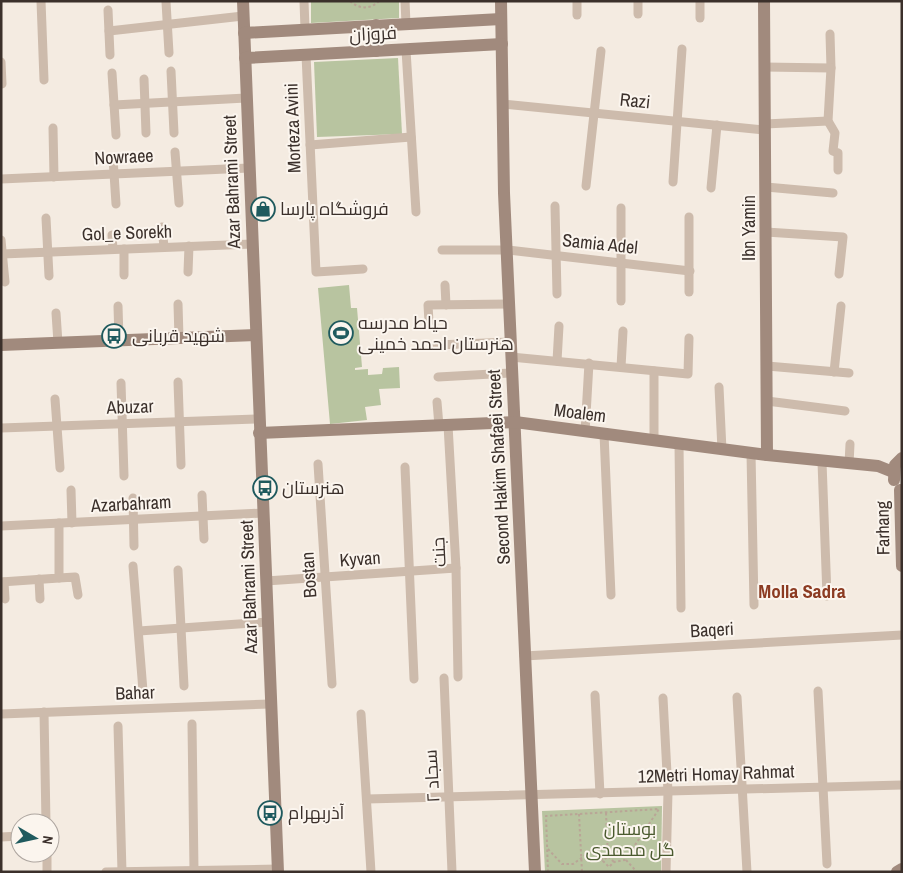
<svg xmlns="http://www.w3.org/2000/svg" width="903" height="873" font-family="'Archivo Narrow',Cairo,sans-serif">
  <rect width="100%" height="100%" fill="#f4ebe1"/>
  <g fill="#b8c4a0">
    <polygon points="311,1 399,1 399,18 311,23"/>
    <polygon points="398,58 402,134 317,137 314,62"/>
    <polygon points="349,285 351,308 357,308 362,367 355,368 355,370 368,369 368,375 382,374 383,368 399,367 400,388 379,389 381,405 365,407 367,420 330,424 318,288"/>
    <polygon points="662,806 661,872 545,872 542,811"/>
  </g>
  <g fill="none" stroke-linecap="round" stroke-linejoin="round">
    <g stroke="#b9a596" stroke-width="2" stroke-dasharray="2.5 2.5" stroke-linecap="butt">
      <path d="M350,1C359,9 370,10 379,1"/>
      <polyline points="606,813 608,856"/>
      <polyline points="579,814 582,872"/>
      <polyline points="548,849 562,864 573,864 590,852 603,860"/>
      <polyline points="626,860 637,872"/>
      <polyline points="548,872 546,816 659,809 625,860 614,862 609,867 603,861 608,856 614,862"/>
    </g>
    <g stroke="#cdbbac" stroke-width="9">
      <polyline points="41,1 44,80"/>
      <polyline points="304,1 305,29"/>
      <polyline points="405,1 406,24"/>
      <polyline points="577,1 577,15"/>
      <polyline points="166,2 169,53"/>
      <polyline points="108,10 110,55"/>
      <polyline points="638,14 638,1"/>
      <polyline points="700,18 700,1"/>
      <polyline points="109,31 243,16"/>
      <polyline points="830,34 831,68 828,121 835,133 833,151 838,153 838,170"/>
      <polyline points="406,50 416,212"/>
      <polyline points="306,55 316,272 363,269"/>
      <polyline points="1,62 2,84"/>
      <polyline points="764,67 831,68"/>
      <polyline points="171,71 174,133"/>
      <polyline points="112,73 116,135"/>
      <polyline points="144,79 146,133"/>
      <polyline points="503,104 765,130"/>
      <polyline points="114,105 246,98"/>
      <polyline points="765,124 828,121"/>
      <polyline points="53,128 54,177"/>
      <polyline points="310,145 411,137"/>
      <polyline points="175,152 179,203"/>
      <polyline points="113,158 116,204"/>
      <polyline points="1,179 249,168"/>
      <polyline points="673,182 682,49"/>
      <polyline points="586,186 601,51"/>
      <polyline points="766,187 833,193"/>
      <polyline points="711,188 717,125"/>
      <polyline points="555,206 557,294"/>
      <polyline points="621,208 621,301"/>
      <polyline points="689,217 689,292"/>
      <polyline points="46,218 49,276"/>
      <polyline points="162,227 164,247"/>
      <polyline points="766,232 843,237 839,274"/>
      <polyline points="112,235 113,249"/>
      <polyline points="1,240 5,282"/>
      <polyline points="442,250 508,250 690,271"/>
      <polyline points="2,254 252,244"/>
      <polyline points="188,272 189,246"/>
      <polyline points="124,275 124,249"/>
      <polyline points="445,285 446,305"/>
      <polyline points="178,304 179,338"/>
      <polyline points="118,306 119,340"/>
      <polyline points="56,313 58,343"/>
      <polyline points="429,322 428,305 509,304"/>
      <polyline points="437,345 511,342"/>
      <polyline points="511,357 688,374 689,338"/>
      <polyline points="557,361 559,326"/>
      <polyline points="767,366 849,373"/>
      <polyline points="621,367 623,331"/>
      <polyline points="834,372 841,306"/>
      <polyline points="438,377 512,373"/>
      <polyline points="178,382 181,465"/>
      <polyline points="121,383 124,476"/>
      <polyline points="719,387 722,450"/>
      <polyline points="55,399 60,468"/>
      <polyline points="767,401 845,411"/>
      <polyline points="437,402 439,426"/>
      <polyline points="448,425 456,568 458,677"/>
      <polyline points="1,428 259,419"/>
      <polyline points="585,432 589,363"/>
      <polyline points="604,434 611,595"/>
      <polyline points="654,441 654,371"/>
      <polyline points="679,444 681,608"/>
      <polyline points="751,453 754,605"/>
      <polyline points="822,462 827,596"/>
      <polyline points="318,464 332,684"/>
      <polyline points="849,464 850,444"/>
      <polyline points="405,467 414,679"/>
      <polyline points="71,490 72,523"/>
      <polyline points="202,495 204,539"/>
      <polyline points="133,498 134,546"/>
      <polyline points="1,526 263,513"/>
      <polyline points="133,566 143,691"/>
      <polyline points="178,570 184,686"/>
      <polyline points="59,578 75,577 78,595"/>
      <polyline points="39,579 40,599"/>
      <polyline points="266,581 456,568"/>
      <polyline points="1,582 59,578 59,523"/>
      <polyline points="4,582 5,599"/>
      <polyline points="139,631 268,622"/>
      <polyline points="524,656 902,635"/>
      <polyline points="444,678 452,872"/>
      <polyline points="818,691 827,864"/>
      <polyline points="595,695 600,794"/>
      <polyline points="737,697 747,872"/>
      <polyline points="663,698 668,792 666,872"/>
      <polyline points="44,712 46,823"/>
      <polyline points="1,714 270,704"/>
      <polyline points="361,714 371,872"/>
      <polyline points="192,724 194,870"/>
      <polyline points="118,726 122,872"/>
      <polyline points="367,799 902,785"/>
      <polyline points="1,837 20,836"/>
      <polyline points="47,853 47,872"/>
      <polyline points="106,872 278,869"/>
    </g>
    <g stroke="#a18a7d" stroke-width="12">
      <polyline points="243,1 278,872"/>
      <polyline points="501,1 504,193 535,872"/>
      <polyline points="764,1 767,455"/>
      <polyline points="244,33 501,19"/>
      <polyline points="376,51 376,25"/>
      <polyline points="245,58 502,44"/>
      <polyline points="1,345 256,335"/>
      <polyline points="259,433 515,422 767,455 878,466 893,472"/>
      <polyline points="894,480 895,465 902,458"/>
      <polyline points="900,490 902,566"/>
      <polyline points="897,872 902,869"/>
    </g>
  </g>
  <defs>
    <g id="shop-ring" transform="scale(1.25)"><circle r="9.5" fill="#fbf5ee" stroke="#1f5a5e" stroke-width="1.5"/><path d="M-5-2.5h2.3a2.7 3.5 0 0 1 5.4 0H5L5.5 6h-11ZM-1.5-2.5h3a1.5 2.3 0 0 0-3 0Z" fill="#1f5a5e"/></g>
    <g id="stadium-ring" transform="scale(1.25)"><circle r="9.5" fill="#fbf5ee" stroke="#1f5a5e" stroke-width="1.5"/><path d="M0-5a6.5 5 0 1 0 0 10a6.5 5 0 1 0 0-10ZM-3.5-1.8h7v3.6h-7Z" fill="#1f5a5e"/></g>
    <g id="bus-ring" transform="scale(1.25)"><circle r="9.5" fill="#fbf5ee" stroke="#1f5a5e" stroke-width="1.5"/><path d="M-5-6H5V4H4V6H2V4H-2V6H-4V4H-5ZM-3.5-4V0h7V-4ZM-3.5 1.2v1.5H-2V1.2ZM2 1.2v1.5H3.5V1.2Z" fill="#1f5a5e"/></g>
  </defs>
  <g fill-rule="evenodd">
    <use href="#shop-ring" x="263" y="209"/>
    <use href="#stadium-ring" x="341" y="333"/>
    <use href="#bus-ring" x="114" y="336"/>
    <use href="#bus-ring" x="265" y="488"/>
    <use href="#bus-ring" x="270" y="813"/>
  </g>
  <g text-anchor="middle" stroke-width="4" stroke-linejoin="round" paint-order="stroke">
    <g font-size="18" fill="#3b302b" stroke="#fbf5ee">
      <text transform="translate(373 34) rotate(-3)" y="6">فروزان</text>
      <text transform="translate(635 101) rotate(6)" y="6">Razi</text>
      <text transform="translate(293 128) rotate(-92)" y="6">Morteza Avini</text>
      <text transform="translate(124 157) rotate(-3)" y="6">Nowraee</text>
      <text transform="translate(232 182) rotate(-92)" y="6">Azar Bahrami Street</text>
      <text transform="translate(749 228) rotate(-90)" y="6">Ibn Yamin</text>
      <text transform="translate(127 233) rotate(-2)" y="6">Gol_e Sorekh</text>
      <text transform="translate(600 244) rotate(6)" y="6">Samia Adel</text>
      <text transform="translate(130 407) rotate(-2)" y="6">Abuzar</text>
      <text transform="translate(580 413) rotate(7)" y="6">Moalem</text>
      <text transform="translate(499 467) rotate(-93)" y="6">Second Hakim Shafaei Street</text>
      <text transform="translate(131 504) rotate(-3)" y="6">Azarbahram</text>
      <text transform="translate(883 528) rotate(-91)" y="6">Farhang</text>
      <text transform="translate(439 552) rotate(-93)" y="6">جنت</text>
      <text transform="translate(360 559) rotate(-4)" y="6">Kyvan</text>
      <text transform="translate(309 575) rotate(-94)" y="6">Bostan</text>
      <text transform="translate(249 587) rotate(-92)" y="6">Azar Bahrami Street</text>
      <text transform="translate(712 630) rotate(-3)" y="6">Baqeri</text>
      <text transform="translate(135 693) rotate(-2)" y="6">Bahar</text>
      <text transform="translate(716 774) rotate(-2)" y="6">12Metri Homay Rahmat</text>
      <text transform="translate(432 776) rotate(-93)" y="6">سجاد ۲</text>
    </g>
    <g font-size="18" fill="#3b302b" stroke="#fbf5ee" text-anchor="start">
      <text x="280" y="215">فروشگاه پارسا</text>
      <text x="358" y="329">حیاط مدرسه<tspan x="358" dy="21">هنرستان احمد خمینی</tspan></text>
      <text x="132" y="342">شهید قربانی</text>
      <text x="282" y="494">هنرستان</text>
      <text x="288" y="819">آذربهرام</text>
    </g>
    <g font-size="18" fill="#4a5a2e" stroke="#fbf5ee">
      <text x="630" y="835">بوستان<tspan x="630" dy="21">گل محمدی</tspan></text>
    </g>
    <g font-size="19" font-weight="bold" fill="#8c3b22" stroke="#fbf5ee">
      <text x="802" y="598">Molla Sadra</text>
    </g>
  </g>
  <rect width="903" height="873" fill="none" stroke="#3b302b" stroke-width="5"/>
  <g transform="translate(35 838) rotate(99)"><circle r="24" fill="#fbf5ee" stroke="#aea6a0"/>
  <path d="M0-4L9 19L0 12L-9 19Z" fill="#1f5a5e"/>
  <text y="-8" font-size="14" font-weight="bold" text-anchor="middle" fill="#3b302b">N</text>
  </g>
</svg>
